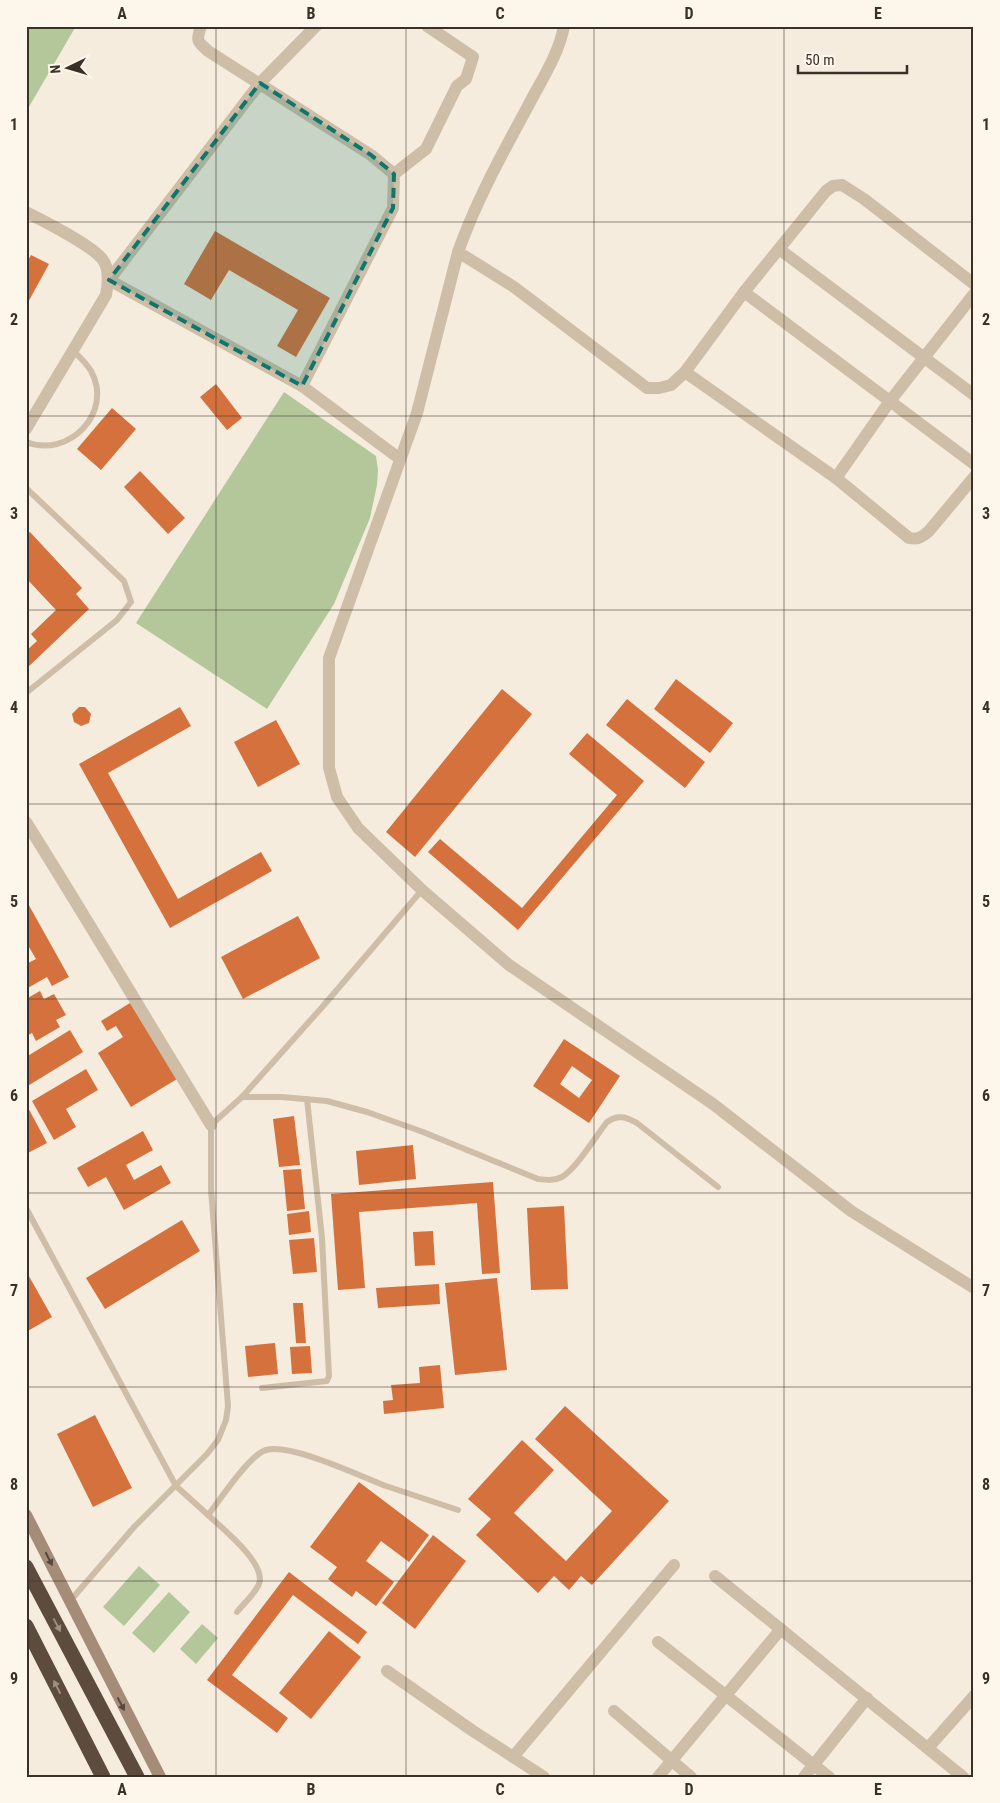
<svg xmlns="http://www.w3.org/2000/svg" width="1000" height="1803" font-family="'Roboto Condensed',sans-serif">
  <rect width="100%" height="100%" fill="#f5ecdd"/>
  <g fill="#b4c79b">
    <polygon points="26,26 76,26 26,112"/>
    <polygon points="284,392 376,456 378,470 377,485 370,518 334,604 267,709 136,623"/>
    <polygon points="139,1566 160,1585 124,1626 103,1607"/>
    <polygon points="169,1592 190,1612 154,1653 132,1633"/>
    <polygon points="202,1624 218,1638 196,1664 180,1649"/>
  </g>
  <g fill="#d4713d" fill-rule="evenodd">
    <polygon points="215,231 330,298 296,357 277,346 298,310 229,270 211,300 184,284"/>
    <polygon points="31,255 49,264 26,306 26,264"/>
    <polygon points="216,384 242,418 227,430 200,397"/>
    <polygon points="112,408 136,429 101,470 77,449"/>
    <polygon points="140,471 185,518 168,534 124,487"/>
    <polygon points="30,532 82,588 76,594 89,609 26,669 26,651 37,641 31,634 56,610 26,578 26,535"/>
    <polygon points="676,679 733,723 710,753 654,709"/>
    <polygon points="502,689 532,714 415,857 386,832"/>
    <polygon points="627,699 705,762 685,788 606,725"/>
    <polygon points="79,707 85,707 91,714 89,723 81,726 74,722 72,714"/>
    <polygon points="180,707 191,726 108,773 178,899 261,852 272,871 170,928 79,764"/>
    <polygon points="276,720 300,764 258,787 234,742"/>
    <polygon points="587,733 644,781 518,930 428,852 440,839 522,908 617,795 569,754"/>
    <polygon points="26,900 69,977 52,986 47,977 26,989 26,964 36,959 26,942"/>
    <polygon points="298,916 320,958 243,999 221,957"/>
    <polygon points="40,991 44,999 54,994 66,1015 56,1020 60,1027 36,1041 32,1033 26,1036 26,999"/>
    <polygon points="130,1003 177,1079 131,1107 98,1053 123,1037 116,1026 107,1031 101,1021"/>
    <polygon points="70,1030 83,1052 26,1087 26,1057"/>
    <path d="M564,1039L620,1076L589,1123L533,1086ZM572,1066L592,1080L579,1098L560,1084Z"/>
    <polygon points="86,1069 98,1090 66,1109 76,1127 54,1140 32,1101"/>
    <polygon points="26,1104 47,1143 26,1154"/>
    <polygon points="294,1116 300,1165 279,1167 273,1119"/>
    <polygon points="143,1131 153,1150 126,1165 134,1180 161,1165 171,1183 124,1210 106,1177 88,1187 77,1168"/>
    <polygon points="413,1145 416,1179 359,1185 356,1151"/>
    <polygon points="301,1169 305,1209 287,1211 283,1170"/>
    <polygon points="493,1182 500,1273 482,1274 477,1203 359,1212 365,1288 338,1290 331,1194"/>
    <polygon points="564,1206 568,1289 531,1290 527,1208"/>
    <polygon points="309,1211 311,1232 289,1235 287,1214"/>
    <polygon points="182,1220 200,1251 105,1309 86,1278"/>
    <polygon points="433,1231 435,1265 415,1266 413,1232"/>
    <polygon points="314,1238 317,1272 293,1274 289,1240"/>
    <polygon points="26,1271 52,1317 26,1332"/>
    <polygon points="497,1278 507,1370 455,1375 445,1283"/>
    <polygon points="439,1284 440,1304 378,1308 376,1288"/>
    <polygon points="293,1303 303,1303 306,1343 296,1343"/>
    <polygon points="275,1343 278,1374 248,1377 245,1346"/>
    <polygon points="310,1346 312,1373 292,1374 290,1347"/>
    <polygon points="440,1365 444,1408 384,1414 383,1401 393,1400 391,1385 420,1383 419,1367"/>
    <polygon points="565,1406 669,1501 592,1585 581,1576 569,1590 554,1576 538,1593 476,1535 491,1519 468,1499 522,1440 554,1470 514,1513 566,1561 612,1511 535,1439"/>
    <polygon points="95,1415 132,1488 93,1507 57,1434"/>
    <polygon points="359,1482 429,1535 409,1562 381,1541 366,1561 394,1582 376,1606 356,1591 352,1597 328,1579 337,1567 310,1547"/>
    <polygon points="433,1535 466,1561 415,1629 382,1603"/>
    <polygon points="289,1572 367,1632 358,1644 293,1595 232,1675 288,1718 277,1733 207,1680"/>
    <polygon points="329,1631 361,1657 311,1719 279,1693"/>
  </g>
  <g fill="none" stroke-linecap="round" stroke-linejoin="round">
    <g stroke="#cfbea7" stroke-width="6">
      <path d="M26,442C69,459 114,412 91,371C86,363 80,357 73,351"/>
      <polyline points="26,488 124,581 131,602 117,620 26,693"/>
      <path d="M242,1097H282L327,1101L367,1112L423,1132L538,1179C547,1180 554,1181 562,1177C576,1169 596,1136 607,1122C618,1114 626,1117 637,1123L718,1187"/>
      <polyline points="26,1208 176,1486 208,1515"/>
      <polyline points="262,1388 327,1381 329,1376 322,1238 307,1099"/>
      <polyline points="70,1601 135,1526 207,1454 218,1440 226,1420 228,1406 211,1189 211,1125 242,1097 324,1005 422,890"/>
      <path d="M237,1612C244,1603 254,1595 259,1584C267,1564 222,1528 208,1515C220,1500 249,1455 266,1450C291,1443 360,1476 386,1486C410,1494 434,1502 458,1510"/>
    </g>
    <g stroke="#cfbea7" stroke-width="12">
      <path d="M201,26C196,41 197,41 208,51L371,155L394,174"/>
      <polyline points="316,26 260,83 109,280 302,386 400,459"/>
      <path d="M564,26C559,54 541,81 528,106C502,154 476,201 458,252L417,413L329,658V768L337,797L358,828L422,890L509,965L713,1104L851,1211L974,1288"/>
      <path d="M26,212C45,222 92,245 103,260C110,270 108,284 106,295L26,429"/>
      <polyline points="779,249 974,395"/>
      <polyline points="458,252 514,287 647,388 659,388 671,385 685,372 744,292 826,191 833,186 842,185 864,199 974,284"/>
      <polyline points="744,292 974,464"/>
      <polyline points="685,372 836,478 890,401 974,294"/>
      <polyline points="302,386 393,208 394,174 426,149 457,86 466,79 473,57 427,26"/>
      <path d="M836,478L909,538C918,540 922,537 929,531L974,477"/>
      <path d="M26,822C89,922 149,1024 211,1125"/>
      <polyline points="715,1576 963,1777"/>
      <polyline points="658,1642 829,1777"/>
      <polyline points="387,1671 473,1731 544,1777"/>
      <polyline points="614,1711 691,1777"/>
      <polyline points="928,1748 974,1696"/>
      <polyline points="513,1757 674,1565"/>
      <polyline points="658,1777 781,1629"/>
      <polyline points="804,1777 867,1698"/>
    </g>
    <polyline stroke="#a48c78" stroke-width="12" points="26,1515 160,1777"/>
    <g stroke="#5d4b3e" stroke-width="15">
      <polyline points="26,1567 137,1777"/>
      <polyline points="26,1626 103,1777"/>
    </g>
  </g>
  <defs><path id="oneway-solid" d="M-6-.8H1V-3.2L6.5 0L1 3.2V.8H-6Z" transform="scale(1.25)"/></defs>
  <g fill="#55473c">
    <use href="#oneway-solid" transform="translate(49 1559) rotate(63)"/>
    <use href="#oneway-solid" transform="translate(121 1704) rotate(62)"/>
  </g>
  <g fill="#9d8f83">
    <use href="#oneway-solid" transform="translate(57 1625) rotate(62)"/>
    <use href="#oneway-solid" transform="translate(57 1687) rotate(-117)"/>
  </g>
  <path fill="#0f766e" fill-opacity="0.2" stroke="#0f766e" stroke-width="4" stroke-dasharray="10 6" stroke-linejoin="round" d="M260,83L371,155L394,174L393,208L302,386L109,280Z"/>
  <path fill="none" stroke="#3b3028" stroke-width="1" stroke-opacity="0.55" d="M216,26V1777M406,26V1777M594,26V1777M784,26V1777M26,222H974M26,416H974M26,610H974M26,804H974M26,999H974M26,1193H974M26,1387H974M26,1581H974"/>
  <rect width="1000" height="1803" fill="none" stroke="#fcf6eb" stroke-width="55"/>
  <g transform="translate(68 68) rotate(265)" stroke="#fcf6eb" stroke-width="4" paint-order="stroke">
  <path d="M0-4L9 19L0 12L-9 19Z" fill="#3b3028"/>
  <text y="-8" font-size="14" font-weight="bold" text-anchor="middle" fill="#3b3028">N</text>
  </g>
  <path d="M798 65v8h109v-8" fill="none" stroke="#3b3028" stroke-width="2.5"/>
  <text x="805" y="65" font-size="15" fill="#3b3028" stroke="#fcf6eb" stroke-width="4" paint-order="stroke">50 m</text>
  <rect x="28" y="28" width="944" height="1748" fill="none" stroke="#3b3028" stroke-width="2"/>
  <g font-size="16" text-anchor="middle" font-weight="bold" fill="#3b3028">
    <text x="122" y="19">A</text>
    <text x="311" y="19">B</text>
    <text x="500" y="19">C</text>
    <text x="689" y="19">D</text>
    <text x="878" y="19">E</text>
    <text x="14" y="130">1</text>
    <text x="986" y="130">1</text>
    <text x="14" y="325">2</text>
    <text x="986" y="325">2</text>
    <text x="14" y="519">3</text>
    <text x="986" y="519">3</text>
    <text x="14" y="713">4</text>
    <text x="986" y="713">4</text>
    <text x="14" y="907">5</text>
    <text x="986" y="907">5</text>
    <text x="14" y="1101">6</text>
    <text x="986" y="1101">6</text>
    <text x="14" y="1296">7</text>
    <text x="986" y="1296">7</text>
    <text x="14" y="1490">8</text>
    <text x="986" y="1490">8</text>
    <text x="14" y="1684">9</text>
    <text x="986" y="1684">9</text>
    <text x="122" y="1795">A</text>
    <text x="311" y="1795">B</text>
    <text x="500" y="1795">C</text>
    <text x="689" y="1795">D</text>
    <text x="878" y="1795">E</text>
  </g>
</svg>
